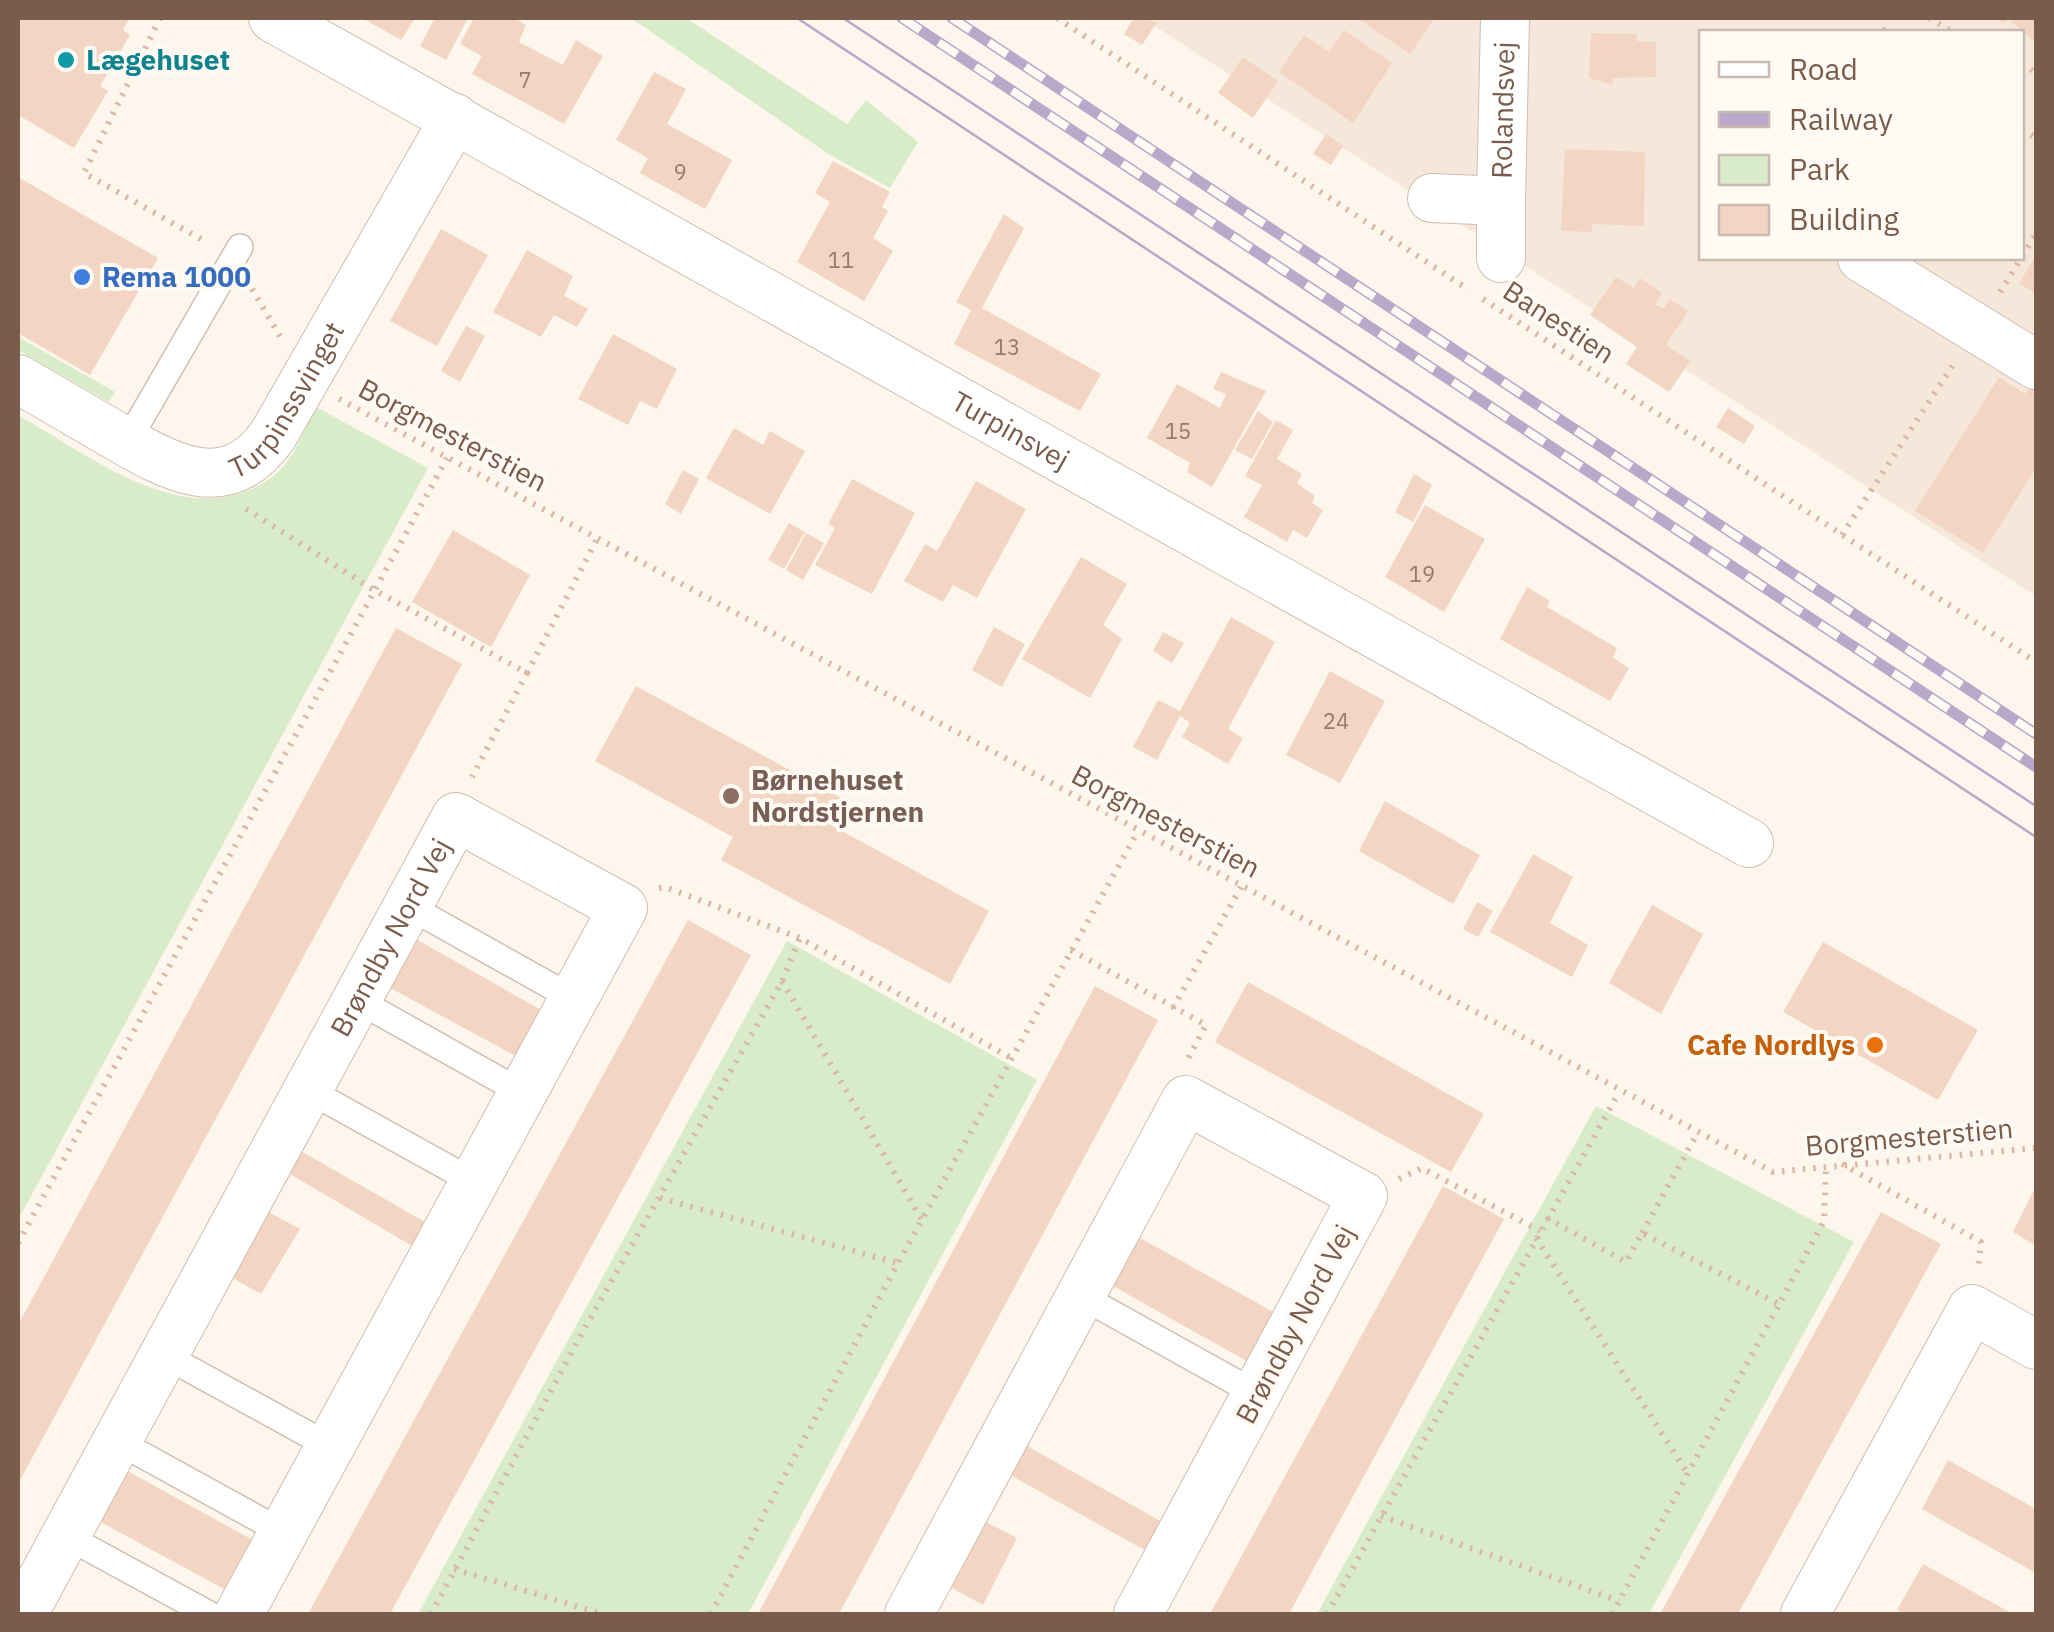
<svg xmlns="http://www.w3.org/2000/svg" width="2054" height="1632" font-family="'IBM Plex Sans',sans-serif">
  <rect width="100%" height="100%" fill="#fdf6ec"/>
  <path fill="#f5e8da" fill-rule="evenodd" d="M1142,18H2036V596ZM1702,32H2022V258H1702Z"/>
  <g fill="#d8ecc9">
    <polygon points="631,18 686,18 847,124 866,100 918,142 890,188 830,155"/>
    <polygon points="18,337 115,392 109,402 18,350"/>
    <path d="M316,407L428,468L18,1220V415C91,456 195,541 277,473C294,459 305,426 316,407Z"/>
    <polygon points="787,941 1037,1080 748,1614 418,1614"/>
    <polygon points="1596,1106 1854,1242 1649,1614 1317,1614"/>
  </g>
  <g fill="#f3d5c3">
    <polygon points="18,18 130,18 123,30 130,35 100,86 108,91 74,148 18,115"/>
    <polygon points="362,18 415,18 401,40"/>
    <polygon points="435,18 468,18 446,60 420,46"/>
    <polygon points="474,18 514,18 526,25 519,42 563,65 576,40 603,56 564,124 472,74 482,56 460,44"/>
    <polygon points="1134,18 1157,22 1142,45 1124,34"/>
    <polygon points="1357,18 1435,18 1410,54"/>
    <polygon points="1995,18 2036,18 2036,43 2008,18 2004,23"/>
    <polygon points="1344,30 1392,63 1353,123 1279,72 1304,35 1329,52"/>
    <polygon points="1591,33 1637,34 1637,41 1656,42 1656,77 1613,78 1613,85 1589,78"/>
    <polygon points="1243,57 1278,81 1253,118 1218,93"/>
    <polygon points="654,72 686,89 667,124 732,160 705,209 640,173 648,158 616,140"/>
    <polygon points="1326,134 1343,146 1331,165 1313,154"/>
    <polygon points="1565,149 1645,152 1644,226 1592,224 1592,232 1561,231"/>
    <polygon points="833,161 890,192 882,207 888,211 873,238 893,251 864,301 797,262 830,202 815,193"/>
    <polygon points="18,177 158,258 90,375 18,333"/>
    <polygon points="1004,214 1024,228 982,308 1101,374 1080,411 954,344 971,310 956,302"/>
    <polygon points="441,229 488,255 437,346 390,321"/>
    <polygon points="527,250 573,276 564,296 588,309 577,327 554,315 541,337 493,312"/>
    <polygon points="2036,256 2036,294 2019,283"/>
    <polygon points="1616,277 1634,288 1640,278 1662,293 1655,304 1664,309 1670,299 1688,311 1666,345 1690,361 1669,392 1626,364 1637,347 1590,315"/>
    <polygon points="466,326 485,336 460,382 441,371"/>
    <polygon points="613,334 677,369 657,409 640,401 628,425 578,399"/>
    <polygon points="1221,372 1266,391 1212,487 1187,472 1190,463 1147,438 1177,384 1220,408 1226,394 1213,389"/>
    <polygon points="1999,377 2025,394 2031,385 2036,388 2036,468 1983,553 1915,511"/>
    <polygon points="1728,408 1755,426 1744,444 1716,427"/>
    <polygon points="1258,411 1273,422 1252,459 1235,450"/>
    <polygon points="1276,420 1293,430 1277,459 1302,474 1297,483 1315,496 1312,503 1323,510 1307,538 1293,530 1287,542 1244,517 1262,485 1245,476"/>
    <polygon points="734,428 763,445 770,431 805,451 770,514 706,478"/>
    <polygon points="683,470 699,479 681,514 665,504"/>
    <polygon points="1414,474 1432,485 1413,522 1395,512"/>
    <polygon points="852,479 915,513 872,594 815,565 835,528 828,524"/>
    <polygon points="976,481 1026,509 977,598 953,585 943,602 904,581 925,544 937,551"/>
    <polygon points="1425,505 1485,539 1444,612 1385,577"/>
    <polygon points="789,523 805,532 784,569 768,560"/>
    <polygon points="453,530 530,575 491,647 412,602"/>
    <polygon points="806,533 824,543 803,580 786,570"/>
    <polygon points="1081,557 1127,584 1103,625 1122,639 1090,698 1022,659"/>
    <polygon points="1527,587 1550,601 1547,607 1617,648 1613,658 1629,668 1610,701 1500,639"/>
    <polygon points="1231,617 1275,642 1228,729 1243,738 1228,764 1182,737 1190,723 1180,716 1157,760 1133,747 1158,700 1180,711"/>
    <polygon points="994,627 1025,644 1002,687 972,670"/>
    <polygon points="396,628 462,664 18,1484 18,1325"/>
    <polygon points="1163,632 1184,643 1172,663 1153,651"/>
    <polygon points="1330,671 1385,701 1340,783 1286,755"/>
    <polygon points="636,686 841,798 827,823 989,911 950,984 721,860 733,837 595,761"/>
    <polygon points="1385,801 1480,855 1453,904 1359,851"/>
    <polygon points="1533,854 1573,877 1550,923 1588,945 1572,977 1490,932"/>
    <polygon points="1477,902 1493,911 1478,937 1463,929"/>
    <polygon points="1652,905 1703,934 1661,1014 1609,983"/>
    <polygon points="688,920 751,955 390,1614 308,1614"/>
    <polygon points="407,934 550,1015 523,1060 383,984"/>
    <polygon points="1823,942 1978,1030 1938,1100 1783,1012"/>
    <polygon points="1248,982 1484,1114 1451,1172 1215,1042"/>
    <polygon points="1095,986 1158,1020 839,1614 758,1614"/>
    <polygon points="290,1145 432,1226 419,1250 278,1167"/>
    <polygon points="1443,1186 1504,1219 1289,1614 1210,1614"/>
    <polygon points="2036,1186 2036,1246 2013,1232"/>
    <polygon points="257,1206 300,1229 261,1294 222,1272"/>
    <polygon points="1881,1212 1941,1244 1738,1614 1660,1614"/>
    <polygon points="1138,1237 1279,1315 1252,1364 1111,1285"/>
    <polygon points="1020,1442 1164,1523 1148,1552 1003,1471"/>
    <polygon points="1948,1460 2036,1509 2036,1573 1922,1509"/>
    <polygon points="113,1463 260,1544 233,1594 86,1514"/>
    <polygon points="976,1517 1017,1538 983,1605 941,1582"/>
    <polygon points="1923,1564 2013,1614 1905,1614 1897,1610"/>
  </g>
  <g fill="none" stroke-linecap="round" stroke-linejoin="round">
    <g stroke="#d1beb0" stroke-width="28">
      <g id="service">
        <polyline points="127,442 240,247"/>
        <polyline points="408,906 574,999"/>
        <polyline points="357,1000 523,1093"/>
        <polyline points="308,1090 474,1182"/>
        <polyline points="1081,1296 1257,1394"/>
        <polyline points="164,1355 331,1447"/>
        <polyline points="117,1441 284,1533"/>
        <polyline points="66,1536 209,1614"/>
      </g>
    </g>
    <g stroke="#d1beb0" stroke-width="50">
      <g id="minor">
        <path id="s1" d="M273,18L1749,843"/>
        <path id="s2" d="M1432,198L1501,201L1505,18"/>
        <polyline points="1501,201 1501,258"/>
        <polyline points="1862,258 2036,365"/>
        <path id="s3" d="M18,379C49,397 80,415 111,433C168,466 226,502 273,435L455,118"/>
        <path id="s4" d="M23,1614L456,817L623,908L239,1614"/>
        <polyline points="909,1614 1186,1100 1363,1196 1138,1614"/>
        <polyline points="1805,1614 1972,1309 2036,1345"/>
      </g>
    </g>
    <g stroke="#d9b8a5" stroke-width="6" stroke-dasharray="2.5 8" stroke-linecap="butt">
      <polyline points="160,18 84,173 206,242"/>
      <polyline points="1057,18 1469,290"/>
      <polyline points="1929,18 1953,32"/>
      <polyline points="1882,29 1886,32"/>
      <polyline points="2022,63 2036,73"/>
      <polyline points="2022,129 2036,138"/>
      <polyline points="252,289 281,338"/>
      <polyline points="2000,292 2036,234"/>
      <polyline points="1483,299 2036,662"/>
      <polyline points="339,399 1773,1172 2036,1148"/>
      <polyline points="246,509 374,590 527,673 472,777"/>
      <polyline points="1842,535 1955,362"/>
      <polyline points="527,673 597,539"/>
      <polyline points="659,888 665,887 800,938 1011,1058"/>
      <polyline points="1071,950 1206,1025 1187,1060"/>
      <polyline points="782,981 922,1220"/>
      <polyline points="1173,1008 1241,887"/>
      <polyline points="1842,1164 1981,1242 1978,1269"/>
      <polyline points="1399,1179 1422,1168 1540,1231"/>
      <polyline points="660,1198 898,1263"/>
      <polyline points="1547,1218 1626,1262 1642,1233 1779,1304"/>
      <polyline points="1642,1233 1697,1134"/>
      <polyline points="1536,1238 1688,1474"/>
      <polyline points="18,1243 447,458"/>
      <polyline points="1381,1516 1619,1601"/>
      <polyline points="454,1569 602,1614"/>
      <polyline points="431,1614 582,1333 782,981 800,938"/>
      <polyline points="711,1614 898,1263 1138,831"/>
      <polyline points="1327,1614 1619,1092"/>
      <polyline points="1612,1614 1824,1221 1826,1167"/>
    </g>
    <use href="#service" stroke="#fff" stroke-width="25"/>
    <use href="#minor" stroke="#fff" stroke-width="48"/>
    <g stroke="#b9a8c9" stroke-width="2.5">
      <polyline points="797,18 2036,837"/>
      <polyline points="843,18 2036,806"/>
    </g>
    <g stroke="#b9a8c9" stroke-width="11">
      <g id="rail">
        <polyline points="902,18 2036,767"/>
        <polyline points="952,18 2036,734"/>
      </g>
    </g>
    <use href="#rail" stroke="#fffaf3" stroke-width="8" stroke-dasharray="22" stroke-linecap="butt"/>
  </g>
  <circle fill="#0f9aa8" stroke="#fffaf3" stroke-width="4" cx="66" cy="60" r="10"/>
  <circle fill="#3f7fe0" stroke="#fffaf3" stroke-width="4" cx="82" cy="277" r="10"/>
  <circle fill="#8d6e63" stroke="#fffaf3" stroke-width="4" cx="731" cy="796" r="10"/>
  <circle fill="#e8710a" stroke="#fffaf3" stroke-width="4" cx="1875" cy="1045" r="10"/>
  <g text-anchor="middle" stroke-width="8" stroke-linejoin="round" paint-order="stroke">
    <g font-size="22" fill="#987a6a">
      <text x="525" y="88">7</text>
      <text x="680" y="180">9</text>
      <text x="841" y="268">11</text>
      <text x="1007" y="355">13</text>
      <text x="1178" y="439">15</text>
      <text x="1422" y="582">19</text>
      <text x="1336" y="729">24</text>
    </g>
    <g font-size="28" font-weight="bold" fill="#0d838f" stroke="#fffaf3" text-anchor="start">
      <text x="86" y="70">Lægehuset</text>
    </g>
    <g font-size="28" fill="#7a5c4d" stroke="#fffaf3">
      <text dy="10" stroke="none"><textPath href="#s2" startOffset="160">Rolandsvej</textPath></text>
      <text transform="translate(1559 322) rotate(33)" y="10">Banestien</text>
      <text dy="10" stroke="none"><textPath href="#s3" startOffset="328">Turpinssvinget</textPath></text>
      <text dy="10" stroke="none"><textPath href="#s1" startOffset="845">Turpinsvej</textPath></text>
      <text transform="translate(453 435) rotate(28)" y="10">Borgmesterstien</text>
      <text transform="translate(1166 821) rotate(28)" y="10">Borgmesterstien</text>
      <text dy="10" stroke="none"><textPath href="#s4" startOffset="770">Brøndby Nord Vej</textPath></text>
      <text transform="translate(1909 1137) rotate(-5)" y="10">Borgmesterstien</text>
      <text transform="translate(1295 1324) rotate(-62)" y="10">Brøndby Nord Vej</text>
    </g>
    <g font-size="28" font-weight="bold" fill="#366cbe" stroke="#fffaf3" text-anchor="start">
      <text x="102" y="287">Rema 1000</text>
    </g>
    <g font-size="28" font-weight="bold" fill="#785e54" stroke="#fffaf3" text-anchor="start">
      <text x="751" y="790">Børnehuset<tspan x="751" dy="32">Nordstjernen</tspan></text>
    </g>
    <g font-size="28" font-weight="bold" fill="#c56008" stroke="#fffaf3" text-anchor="end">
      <text x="1855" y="1055">Cafe Nordlys</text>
    </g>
  </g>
  <rect width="2054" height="1632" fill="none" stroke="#7a5c4d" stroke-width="40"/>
  <rect x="1699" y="30" width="325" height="230" fill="#fffaf3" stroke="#cabbb1" stroke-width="2.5"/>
  <rect x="1719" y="62" width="50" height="15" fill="#ffffff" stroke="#cabbb1" stroke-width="2.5"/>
  <text x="1789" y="80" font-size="30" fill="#7a5c4d">Road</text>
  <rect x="1719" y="112" width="50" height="15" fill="#b9a8c9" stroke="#cabbb1" stroke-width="2.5"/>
  <text x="1789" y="130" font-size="30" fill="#7a5c4d">Railway</text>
  <rect x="1719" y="155" width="50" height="30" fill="#d8ecc9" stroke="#cabbb1" stroke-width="2.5"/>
  <text x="1789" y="180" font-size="30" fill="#7a5c4d">Park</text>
  <rect x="1719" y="205" width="50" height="30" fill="#f3d5c3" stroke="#cabbb1" stroke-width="2.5"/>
  <text x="1789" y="230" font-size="30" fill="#7a5c4d">Building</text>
</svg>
